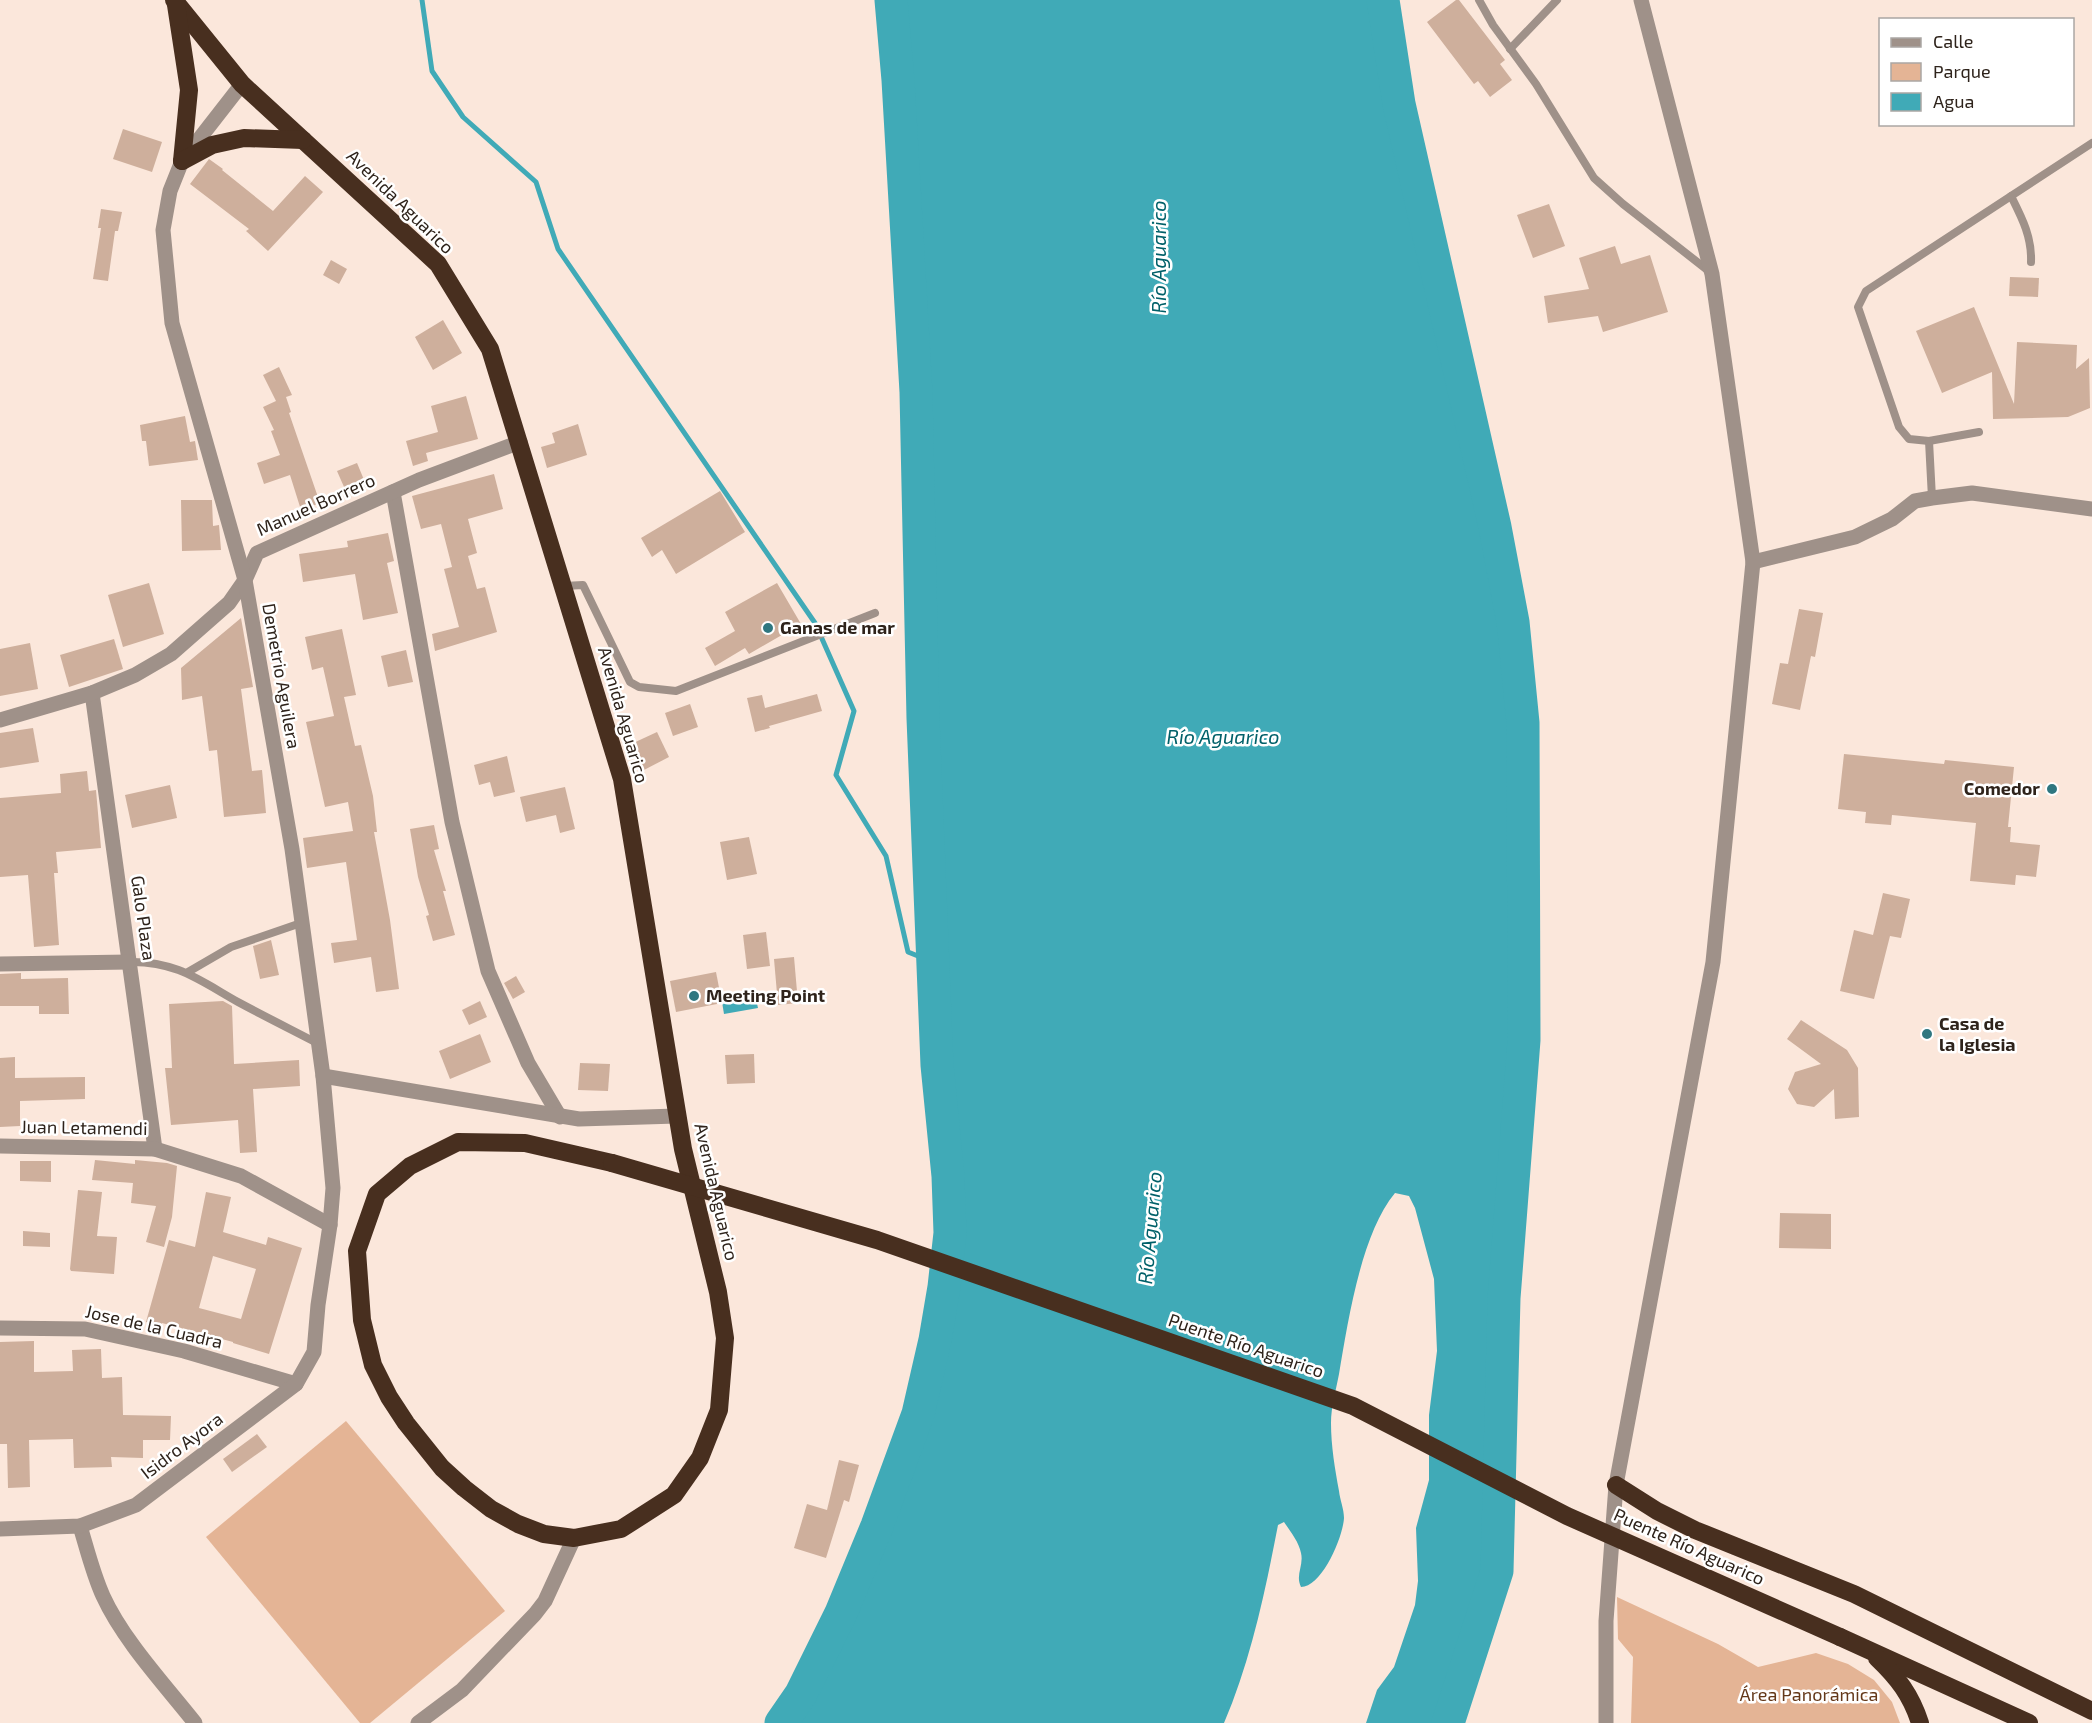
<svg xmlns="http://www.w3.org/2000/svg" width="2092" height="1723" font-family="'Exo 2',sans-serif">
  <rect width="100%" height="100%" fill="#fbe7db"/>
  <g fill="#e4b495">
    <polygon points="346,1421 505,1611 370,1723 360,1723 206,1537"/>
    <polygon points="1617,1597 1718,1644 1758,1667 1816,1653 1848,1664 1874,1680 1892,1702 1900,1723 1631,1723 1633,1657 1618,1639"/>
  </g>
  <g fill="#40aab7">
    <path d="M891,0H1383L1399,104L1495,527L1513,622L1523,723L1524,1040L1504,1298L1497,1571L1448,1723H1366L1377,1690L1394,1667L1415,1605L1418,1581L1416,1528L1429,1480V1415L1437,1351L1434,1279L1415,1208L1409,1196L1395,1193C1361,1234 1348,1321 1339,1374C1336,1390 1331,1407 1331,1423C1331,1446 1335,1469 1339,1491C1340,1500 1344,1509 1344,1518C1343,1537 1322,1587 1301,1587C1295,1575 1304,1566 1301,1553C1299,1542 1290,1531 1284,1522L1278,1525C1265,1592 1251,1660 1224,1723H781L801,1694L841,1613L877,1526L918,1414L935,1340L944,1287L950,1233L948,1176L937,1065L923,718L916,392L898,80Z"/>
    <polygon points="754,990 758,1008 724,1014 721,996"/>
  </g>
  <g fill="none" stroke-linecap="round" stroke-linejoin="round">
    <polyline stroke="#40aab7" stroke-width="5" points="422,0 432,71 463,117 536,182 558,249 815,623 854,711 836,775 886,856 908,952 938,964"/>
    <g stroke="#40aab7" stroke-width="33">
      <polyline points="1383,0 1399,104 1495,527 1513,622 1523,723 1524,1040 1504,1298 1497,1571 1448,1723"/>
      <polyline points="781,1723 801,1694 841,1613 877,1526 918,1414 935,1340 944,1287 950,1233 948,1176 937,1065 923,718 916,392 898,80 891,0"/>
    </g>
  </g>
  <g fill="#ceaf9c" fill-rule="evenodd">
    <polygon points="1456,0 1459,0 1505,60 1500,64 1512,80 1490,97 1478,81 1474,84 1427,22"/>
    <polygon points="123,129 162,142 152,172 113,159"/>
    <polygon points="209,159 223,169 222,170 273,211 305,176 323,192 268,251 246,231 249,229 190,184"/>
    <polygon points="1549,204 1565,246 1533,258 1517,215"/>
    <polygon points="101,209 122,212 118,231 115,231 108,281 93,279 101,228 98,228"/>
    <polygon points="1615,246 1621,264 1650,255 1668,312 1603,332 1598,316 1548,323 1544,296 1589,289 1579,258"/>
    <polygon points="331,260 347,269 339,284 323,275"/>
    <polygon points="2010,277 2039,278 2038,297 2009,296"/>
    <polygon points="1974,307 2014,404 2017,342 2077,345 2076,369 2089,358 2090,408 2068,417 1993,419 1992,372 1942,393 1916,331"/>
    <polygon points="443,320 462,353 433,370 415,337"/>
    <polygon points="279,367 292,395 286,397 291,412 289,413 320,503 301,510 290,475 264,484 257,463 280,455 271,431 274,430 263,407 276,401 263,375"/>
    <polygon points="466,396 478,439 426,453 428,461 413,466 406,441 438,432 431,406"/>
    <polygon points="185,416 190,442 195,441 198,460 149,466 146,441 142,441 140,425"/>
    <polygon points="578,424 587,455 547,468 541,447 555,443 552,433"/>
    <polygon points="357,463 367,487 348,496 337,471"/>
    <polygon points="494,474 503,509 468,519 477,553 468,556 477,589 485,587 497,632 435,651 432,634 459,627 444,569 452,567 441,524 421,529 412,496"/>
    <polygon points="720,491 745,532 676,574 662,550 652,557 641,538"/>
    <polygon points="181,500 212,500 213,526 219,525 221,550 182,551"/>
    <polygon points="388,533 394,561 387,563 398,613 363,620 355,574 303,582 299,554 348,547 347,541"/>
    <polygon points="149,583 164,634 123,647 108,595"/>
    <polygon points="777,583 801,624 749,654 745,648 715,666 705,648 735,631 725,612"/>
    <polygon points="1799,609 1823,613 1815,657 1811,656 1800,710 1772,704 1780,663 1788,664"/>
    <polygon points="241,618 253,687 241,689 252,771 262,770 266,813 224,817 217,750 209,751 202,696 182,700 181,668"/>
    <polygon points="342,629 356,695 344,697 355,746 361,745 373,796 377,832 374,832 390,920 399,989 376,992 371,957 334,963 331,943 357,940 346,862 307,868 303,838 353,831 348,802 325,807 306,722 334,716 323,667 312,670 305,637"/>
    <polygon points="114,639 123,669 69,687 60,655"/>
    <polygon points="30,643 38,689 0,696 0,649"/>
    <polygon points="406,650 413,682 388,687 381,656"/>
    <polygon points="817,694 822,711 769,726 770,728 755,732 747,698 762,695 765,708"/>
    <polygon points="690,704 698,727 673,736 665,713"/>
    <polygon points="33,728 39,762 0,768 0,733"/>
    <polygon points="657,732 669,757 642,771 629,745"/>
    <polygon points="1844,754 1944,764 1945,760 2014,767 2008,827 2011,827 2010,842 2040,845 2036,877 2016,875 2015,885 1970,881 1976,823 1892,815 1891,825 1865,823 1866,812 1838,809"/>
    <polygon points="507,756 515,792 494,797 490,782 479,785 474,765"/>
    <polygon points="87,771 89,791 96,790 101,848 56,852 58,873 54,873 59,945 34,947 28,875 0,877 0,798 61,793 60,774"/>
    <polygon points="170,785 177,818 132,828 125,795"/>
    <polygon points="565,787 575,829 560,833 556,815 526,822 520,797"/>
    <polygon points="434,825 439,849 434,850 446,891 443,891 455,935 433,941 426,916 429,915 418,877 410,829"/>
    <polygon points="749,837 757,874 727,880 720,842"/>
    <polygon points="1883,893 1910,899 1901,938 1890,936 1874,999 1840,991 1854,930 1873,935"/>
    <polygon points="766,932 770,966 747,969 743,935"/>
    <polygon points="271,940 279,975 260,979 253,946"/>
    <polygon points="794,957 798,1003 778,1005 774,959"/>
    <polygon points="716,972 722,1003 676,1012 670,981"/>
    <polygon points="21,973 21,979 68,978 69,1014 39,1014 39,1006 0,1006 0,974"/>
    <polygon points="516,976 525,992 513,999 504,983"/>
    <polygon points="223,1001 232,1006 234,1064 299,1060 300,1086 253,1089 257,1152 240,1153 238,1120 171,1125 165,1068 172,1068 169,1004"/>
    <polygon points="480,1001 487,1017 469,1025 462,1010"/>
    <polygon points="1801,1020 1847,1050 1858,1068 1859,1117 1835,1119 1834,1089 1814,1107 1797,1104 1788,1089 1795,1072 1821,1064 1787,1039"/>
    <polygon points="480,1034 491,1062 450,1079 439,1051"/>
    <polygon points="754,1054 755,1083 727,1084 725,1055"/>
    <polygon points="15,1057 15,1078 85,1077 85,1099 20,1101 20,1126 0,1127 0,1058"/>
    <polygon points="580,1063 610,1064 608,1091 578,1090"/>
    <polygon points="95,1160 135,1164 135,1160 167,1163 177,1166 172,1217 164,1247 146,1242 156,1206 131,1203 133,1183 92,1180"/>
    <polygon points="20,1161 51,1161 51,1182 20,1181"/>
    <polygon points="78,1190 102,1192 97,1236 117,1237 114,1274 71,1271 70,1269"/>
    <path d="M206,1192L231,1197L223,1232L266,1245L268,1237L302,1248L269,1354L233,1343V1342L162,1323V1326L146,1322L169,1240L195,1247ZM213,1256L256,1269L241,1319L199,1308Z"/>
    <polygon points="1780,1213 1831,1214 1831,1249 1779,1248"/>
    <polygon points="23,1231 50,1233 50,1247 23,1246"/>
    <polygon points="34,1341 34,1372 73,1371 72,1350 101,1349 102,1378 122,1377 123,1415 171,1416 170,1440 143,1440 143,1458 111,1457 112,1467 74,1468 73,1439 29,1440 30,1487 8,1488 7,1444 0,1444 0,1342"/>
    <polygon points="257,1434 267,1447 232,1472 223,1459"/>
    <polygon points="839,1460 859,1465 849,1502 844,1500 826,1558 794,1548 807,1504 827,1510"/>
  </g>
  <g fill="none" stroke-linecap="round" stroke-linejoin="round">
    <g stroke="#9f9189" stroke-width="8">
      <polyline points="1479,0 1493,25 1536,84 1594,178 1623,204 1710,272"/>
      <polyline points="1510,49 1557,0"/>
      <path d="M2011,196C2022,218 2032,237 2031,262"/>
      <polyline points="1979,432 1929,441 1909,439 1899,427 1858,307 1866,291 2092,143"/>
      <polyline points="1929,441 1932,498"/>
      <polyline points="564,586 583,585 630,682 639,687 676,691 875,613"/>
      <path d="M129,962C176,961 199,980 238,1002C264,1016 290,1029 317,1043"/>
      <polyline points="188,972 231,947 301,923"/>
    </g>
    <g stroke="#9f9189" stroke-width="15">
      <polyline points="393,492 452,822 488,971 528,1063 560,1117"/>
      <polyline points="1753,562 1855,537 1892,519 1915,501 1932,498 1972,493 2092,509"/>
      <polyline points="92,693 155,1149"/>
      <polyline points="0,720 92,693 135,675 171,654 229,603 245,580 257,553 419,480 520,442"/>
      <polyline points="0,964 129,962"/>
      <polyline points="323,1076 579,1119 677,1116"/>
      <polyline points="0,1146 155,1149 241,1176 330,1225"/>
      <polyline points="0,1328 85,1329 184,1351 296,1384"/>
      <path d="M80,1526C87,1549 93,1574 103,1596C123,1640 165,1685 195,1723"/>
      <polyline points="0,1529 80,1526 136,1505 296,1384 314,1352 318,1305 330,1225 333,1188 323,1076 292,849 245,580 172,323 163,230 170,191 182,161 242,84"/>
      <polyline points="418,1723 462,1690 535,1614 545,1601 574,1538"/>
      <polyline points="1606,1723 1606,1621 1616,1485 1713,962 1753,562 1712,274 1641,0"/>
    </g>
    <g stroke="#482f1f" stroke-width="18">
      <polyline points="174,0 242,84 438,264 490,349 622,779 683,1149 718,1292 725,1338 719,1410 700,1458 674,1495 621,1529 574,1538 544,1534 518,1524 491,1509 464,1488 442,1468 406,1423 389,1397 373,1365 362,1320 357,1251 377,1194 410,1166 458,1142 525,1143 612,1163"/>
      <polyline points="176,5 189,90 182,161"/>
      <polyline points="182,161 212,145 244,138 303,140"/>
      <polyline points="1616,1485 1657,1511 1695,1530 1854,1594 2092,1711"/>
      <polyline points="1840,1637 2029,1723"/>
      <path d="M1877,1658C1898,1678 1911,1695 1920,1723"/>
    </g>
    <polyline stroke="#482f1f" stroke-width="18" points="612,1163 877,1240 1353,1406 1567,1516 1840,1637"/>
  </g>
  <g fill="#2f7780" stroke="#fff" stroke-width="2">
    <circle cx="768" cy="628" r="6"/>
    <circle cx="2052" cy="789" r="6"/>
    <circle cx="694" cy="996" r="6"/>
    <circle cx="1927" cy="1034" r="6"/>
  </g>
  <g text-anchor="middle" stroke-width="5" stroke-linejoin="round" paint-order="stroke">
    <g font-size="18" fill="#2e231b" stroke="#fff">
      <text transform="translate(400 202) rotate(44)" y="6">Avenida Aguarico</text>
      <text transform="translate(316 505) rotate(-24)" y="6">Manuel Borrero</text>
      <text transform="translate(281 676) rotate(80)" y="6">Demetrio Aguilera</text>
      <text transform="translate(623 715) rotate(74)" y="6">Avenida Aguarico</text>
      <text transform="translate(143 918) rotate(82)" y="6">Galo Plaza</text>
      <text transform="translate(84 1128) rotate(1)" y="6">Juan Letamendi</text>
      <text transform="translate(716 1192) rotate(77)" y="6">Avenida Aguarico</text>
      <text transform="translate(154 1327) rotate(13)" y="6">Jose de la Cuadra</text>
      <text transform="translate(1246 1346) rotate(19)" y="6">Puente Río Aguarico</text>
      <text transform="translate(182 1446) rotate(-37)" y="6">Isidro Ayora</text>
      <text transform="translate(1689 1547) rotate(24)" y="6">Puente Río Aguarico</text>
    </g>
    <g font-size="18" font-weight="bold" fill="#2e231b" stroke="#fff" text-anchor="start">
      <text x="780" y="634">Ganas de mar</text>
      <text x="2040" y="795" text-anchor="end">Comedor</text>
      <text x="706" y="1002">Meeting Point</text>
      <text x="1939" y="1030">Casa de<tspan x="1939" dy="21">la Iglesia</tspan></text>
    </g>
    <g font-size="18" fill="#643819" stroke="#fff">
      <text x="1809" y="1701">Área Panorámica</text>
    </g>
    <g font-size="20" font-style="italic" fill="#016069" stroke="#fff">
      <text transform="translate(1159 257) rotate(-90)" y="7">Río Aguarico</text>
      <text x="1223" y="744">Río Aguarico</text>
      <text transform="translate(1150 1228) rotate(-85)" y="7">Río Aguarico</text>
    </g>
  </g>
  <rect x="1879" y="18" width="195" height="108" fill="#ffffff" stroke="#aba7a4" stroke-width="1.5"/>
  <rect x="1891" y="38" width="30" height="9" fill="#9f9189" stroke="#aba7a4" stroke-width="1.5"/>
  <text x="1933" y="48" font-size="18" fill="#2e231b">Calle</text>
  <rect x="1891" y="63" width="30" height="18" fill="#e4b495" stroke="#aba7a4" stroke-width="1.5"/>
  <text x="1933" y="78" font-size="18" fill="#2e231b">Parque</text>
  <rect x="1891" y="93" width="30" height="18" fill="#40aab7" stroke="#aba7a4" stroke-width="1.5"/>
  <text x="1933" y="108" font-size="18" fill="#2e231b">Agua</text>
</svg>
